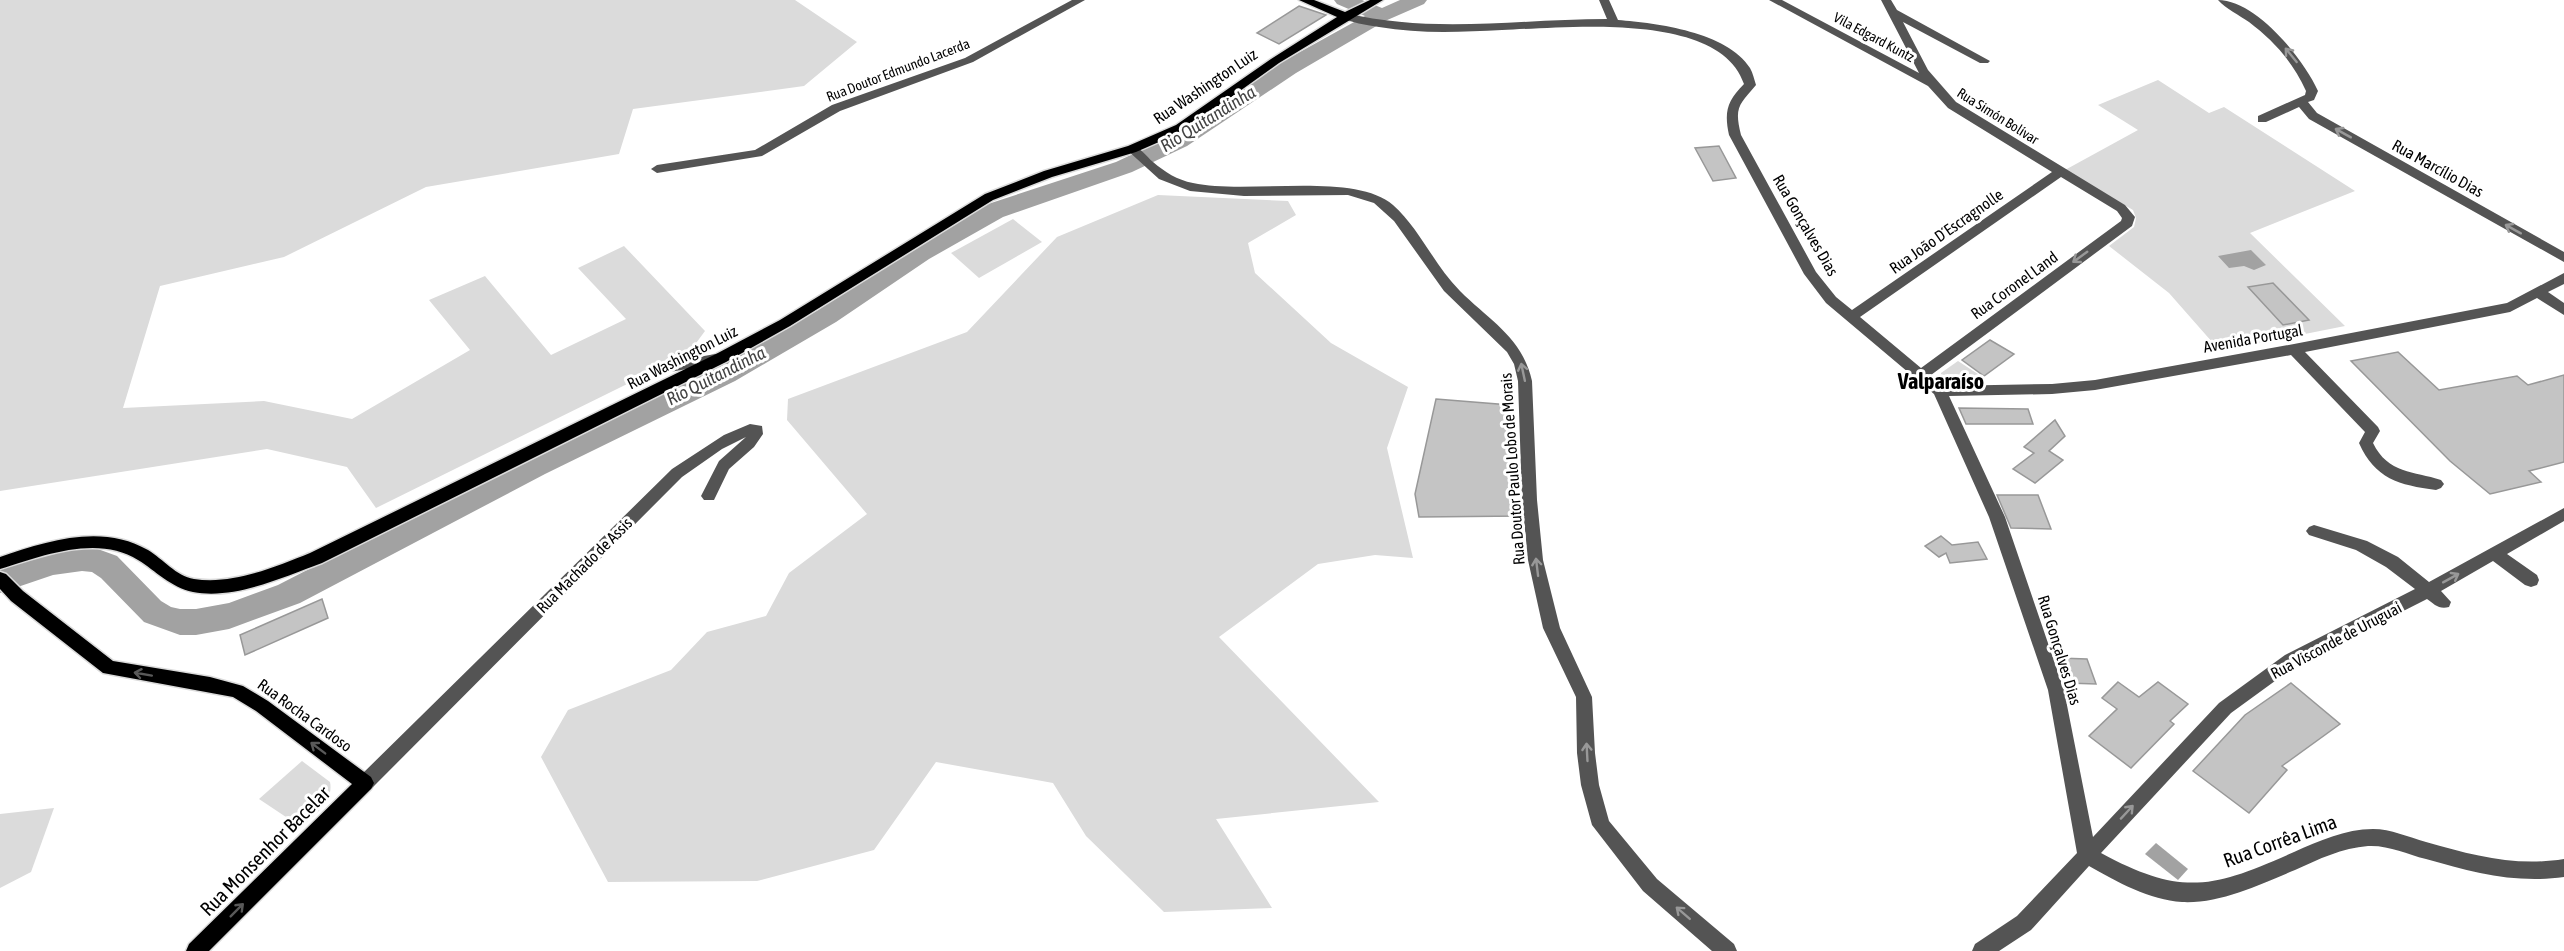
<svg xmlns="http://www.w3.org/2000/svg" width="2564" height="951" font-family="'Asap Condensed',sans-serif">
  <rect width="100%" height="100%" fill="#fff"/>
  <g fill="#dbdbdb">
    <polygon points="0,0 795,0 857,42 804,86 633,109 619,154 426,187 284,257 160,286 123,408 264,401 352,419 470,350 429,300 485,276 551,355 626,319 578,268 624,246 705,331 688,354 376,508 347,467 267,449 0,491"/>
    <polygon points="2158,80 2209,113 2224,107 2355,191 2250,233 2345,326 2220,351 2169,293 2109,246 2134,227 2136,218 2133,210 2065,170 2138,130 2098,105"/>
    <polygon points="1158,195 1288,201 1296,215 1248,243 1255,273 1331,343 1408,387 1387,448 1413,558 1375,555 1318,564 1219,637 1379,802 1216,819 1272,908 1164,912 1086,836 1053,783 936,762 874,850 757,881 608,882 541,757 568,710 671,670 707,632 766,616 789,573 867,514 787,420 788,399 967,332 1057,237"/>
    <polygon points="1013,219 1042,242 979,278 951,253"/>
    <polygon points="1958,361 1984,378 1948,379 1941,377 1941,373"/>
    <path d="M302,761L330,782C334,802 314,815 301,827L259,799Z"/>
    <polygon points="54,808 31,872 0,888 0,814"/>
  </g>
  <g fill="#a2a2a2">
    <polygon points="2251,250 2266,265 2254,270 2244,266 2229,268 2218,256"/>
    <polygon points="2156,843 2188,869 2178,880 2145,854"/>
  </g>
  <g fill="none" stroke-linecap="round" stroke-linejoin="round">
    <polygon fill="#a2a2a2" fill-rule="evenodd" points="1334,0 1362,0 1382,8 1400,0 1427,0 1424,4 1385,21 1296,73 1187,146 1132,172 1003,217 929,259 836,322 735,381 545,474 300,603 229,629 196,635 180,635 144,622 101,578 92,572 82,571 53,575 0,593 0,568 53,551 82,547 95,548 117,556 161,601 171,607 180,609 196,609 229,603 278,585 525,458 717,367 818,310 911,247 985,205 1116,162 1171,136 1280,63 1365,16 1337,4"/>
  </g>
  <g fill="#c4c4c4" stroke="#989898" stroke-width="1.5">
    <polygon points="1299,6 1326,15 1279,44 1257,33"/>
    <polygon points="1719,146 1736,178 1713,181 1695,148"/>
    <polygon points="2273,283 2309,320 2283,325 2248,287"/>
    <polygon points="1990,340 2014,354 1984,376 1962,360"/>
    <polygon points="2398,352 2439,390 2517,376 2528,385 2564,375 2564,462 2529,471 2541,482 2490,494 2450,461 2351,361"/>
    <polygon points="1436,399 1510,405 1521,516 1419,517 1415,494"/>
    <polygon points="1959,408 2028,409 2033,424 1966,424"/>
    <polygon points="2055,420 2065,436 2049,451 2063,460 2035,483 2013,469 2034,453 2024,447"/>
    <polygon points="1997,495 2038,495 2051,529 2011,528"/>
    <polygon points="1941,536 1952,545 1978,542 1987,559 1950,563 1946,553 1939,557 1925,546"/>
    <polygon points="322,599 328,618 245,655 240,635"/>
    <polygon points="2059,658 2087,659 2096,684 2067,683"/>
    <polygon points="2118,682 2139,697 2158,682 2188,704 2170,721 2174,724 2131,768 2089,736 2117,709 2102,698"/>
    <polygon points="2291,683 2340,724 2282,766 2287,770 2249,813 2193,771 2245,715"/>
  </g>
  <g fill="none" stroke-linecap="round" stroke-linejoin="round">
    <g stroke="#dbdbdb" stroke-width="3">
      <g id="major">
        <path d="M1299,0H1314L1345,12L1370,0H1383L1279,63L1184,131L1136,152L1052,177L993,200L790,326L726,362L322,563C283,577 235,600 193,592C170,587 156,571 138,560C98,534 41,556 0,569V557C46,541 102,523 148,550C163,559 176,576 194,579C233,585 275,567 310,553L716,354L780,320L985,194L1044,171L1128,146L1176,125L1271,59L1337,17Z"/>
        <polygon points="0,572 6,574 23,591 113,661 210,677 243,686 268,701 371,777 374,783 371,789 209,951 186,951 189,944 352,784 256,711 233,697 103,673 11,601 0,589"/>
      </g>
    </g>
    <g fill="#545454" fill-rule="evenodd">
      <polygon points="1072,0 1085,0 973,62 840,111 762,156 657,173 651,169 657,165 755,150 832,105 965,58"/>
      <path d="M1599,0H1609L1618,20C1657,23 1727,32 1750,68C1753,73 1754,79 1756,85C1739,105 1734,107 1741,135L1816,272L1836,297L1852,310L2052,172L1948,108L1928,86L1769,0H1782L1919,73L1881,0H1891L1897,10L1990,61L1988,63H1980L1903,22L1928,70L1956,102L2125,205L2135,217L2132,226L1931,375L1943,386L2052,384L2095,380L2294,344L2507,303L2564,273V284L2548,292L2564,303V315L2537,298L2510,312L2305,352L2378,427L2380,431L2373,443C2388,474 2414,471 2441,480L2444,484L2441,488L2436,490C2399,485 2375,479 2359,443L2365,432L2291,355L2095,390L2052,394L1949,396L2005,517L2064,690L2093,837L2219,703L2285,655L2415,589L2386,567L2356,550L2309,535L2306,531L2309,527L2314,525L2367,541L2398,557L2429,582L2564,508V521L2507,554L2537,575L2539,580L2537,585L2531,587L2525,585L2493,561L2441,591L2451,602L2449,607C2439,610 2434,604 2427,599L2297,665L2231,713L2101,853C2182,897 2213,888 2294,852C2319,841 2345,829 2373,829C2391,829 2408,837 2426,842C2472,855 2515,867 2564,859V877C2515,884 2472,872 2426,859C2406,854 2389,845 2368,846C2342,848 2319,859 2295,870C2261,884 2220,904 2182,902C2150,900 2117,882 2089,866L2031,930L1999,951H1972L1975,944L2017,916L2077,853L2048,690L1989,517L1934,394L1826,303L1804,274L1729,135C1724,112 1727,101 1744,84C1720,10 1563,28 1502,30C1461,32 1419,34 1379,27C1368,25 1349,23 1340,16L1346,13C1432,34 1519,19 1607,19ZM2061,177L2117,211L2122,218L2121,221L1921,368L1860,317Z"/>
      <path d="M2218,0C2256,0 2303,58 2318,91L2314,100L2308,102L2317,113L2564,252V262L2309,119L2299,107L2266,122H2258V116L2305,95L2306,91C2293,62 2274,41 2249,22C2239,15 2226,9 2218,0Z"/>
      <path d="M1132,145C1140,147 1146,156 1153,162C1165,172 1177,180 1193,183C1247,195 1354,171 1393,205C1420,229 1434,265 1460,291C1490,321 1522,337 1532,381L1537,500L1543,560L1560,628L1592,697L1595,753L1599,785L1609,821L1657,879L1734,944L1737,951H1712L1643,891L1592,825L1581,785L1577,753L1576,697L1543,628L1528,560L1522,500L1518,381L1514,364L1507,352L1444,291L1394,221L1374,203L1348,195L1244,196L1190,191L1159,179L1126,149Z"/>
      <polygon points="721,353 728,358 726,362 670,372 663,367 670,362"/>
      <polygon points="750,424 762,426 763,434 754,447 729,469 714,500 704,500 701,496 719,461 746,437 722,449 682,477 371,789 365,791 359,789 356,783 359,777 672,469 724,435"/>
    </g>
    <use href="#major" fill="#000" fill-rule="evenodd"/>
  </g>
  <defs><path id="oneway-shaft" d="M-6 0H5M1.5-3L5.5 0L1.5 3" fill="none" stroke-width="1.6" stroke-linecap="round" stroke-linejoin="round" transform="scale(1.5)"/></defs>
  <g stroke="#989898">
    <use href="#oneway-shaft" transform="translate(2291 55) rotate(-129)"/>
    <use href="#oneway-shaft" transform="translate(2343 133) rotate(-151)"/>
    <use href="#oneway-shaft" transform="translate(2513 229) rotate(-151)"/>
    <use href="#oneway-shaft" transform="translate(2080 257) rotate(144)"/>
    <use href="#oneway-shaft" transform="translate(1523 372) rotate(-102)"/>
    <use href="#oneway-shaft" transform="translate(1537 567) rotate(-97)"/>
    <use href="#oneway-shaft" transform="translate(2451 578) rotate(-29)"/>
    <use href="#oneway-shaft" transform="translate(1587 752) rotate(-93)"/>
    <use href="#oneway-shaft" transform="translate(2127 812) rotate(-47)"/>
    <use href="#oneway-shaft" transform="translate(1683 913) rotate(-139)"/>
  </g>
  <g stroke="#595959">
    <use href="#oneway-shaft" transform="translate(143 674) rotate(-170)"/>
    <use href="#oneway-shaft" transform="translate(318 748) rotate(-143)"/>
    <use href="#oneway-shaft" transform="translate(237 910) rotate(-45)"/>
  </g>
  <g text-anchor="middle" stroke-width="6" stroke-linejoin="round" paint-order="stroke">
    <g font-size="14" fill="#000" stroke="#fff">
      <text transform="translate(1874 37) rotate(28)" y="5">Vila Edgard Kuntz</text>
      <text transform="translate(898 70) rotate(-21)" y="5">Rua Doutor Edmundo Lacerda</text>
      <text transform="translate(1998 116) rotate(32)" y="5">Rua Simón Bolívar</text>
    </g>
    <g font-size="16" fill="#000" stroke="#fff">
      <text transform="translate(1205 86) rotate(-34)" y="6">Rua Washington Luiz</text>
      <text transform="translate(2438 168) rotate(29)" y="6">Rua Marcílio Dias</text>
      <text transform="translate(1806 225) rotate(60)" y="6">Rua Gonçalves Dias</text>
      <text transform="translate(1946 231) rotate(-35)" y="6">Rua João D´Escragnolle</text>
      <text transform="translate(2014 285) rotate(-36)" y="6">Rua Coronel Land</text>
      <text transform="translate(2253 338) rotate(-10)" y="6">Avenida Portugal</text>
      <text transform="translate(682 357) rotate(-27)" y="6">Rua Washington Luiz</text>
      <text transform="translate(1512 469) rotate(-94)" y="6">Rua Doutor Paulo Lobo de Morais</text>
      <text transform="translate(584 565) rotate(-45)" y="6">Rua Machado de Assis</text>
      <text transform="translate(2336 640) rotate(-28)" y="6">Rua Visconde de Uruguai</text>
      <text transform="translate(2060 650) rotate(73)" y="6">Rua Gonçalves Dias</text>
      <text transform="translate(305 715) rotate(36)" y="6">Rua Rocha Cardoso</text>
    </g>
    <g font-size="18" font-style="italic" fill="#434343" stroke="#fff">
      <text transform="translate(1208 119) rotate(-32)" y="6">Rio Quitandinha</text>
      <text transform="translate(716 376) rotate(-27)" y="6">Rio Quitandinha</text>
    </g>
    <g font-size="20" fill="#000" stroke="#fff">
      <text transform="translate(2280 841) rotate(-20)" y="7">Rua Corrêa Lima</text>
      <text transform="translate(265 851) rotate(-45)" y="7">Rua Monsenhor Bacelar</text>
    </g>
    <g font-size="22" font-weight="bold" fill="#000" stroke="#fff">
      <text x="1941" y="389">Valparaíso</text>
    </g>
  </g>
</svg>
